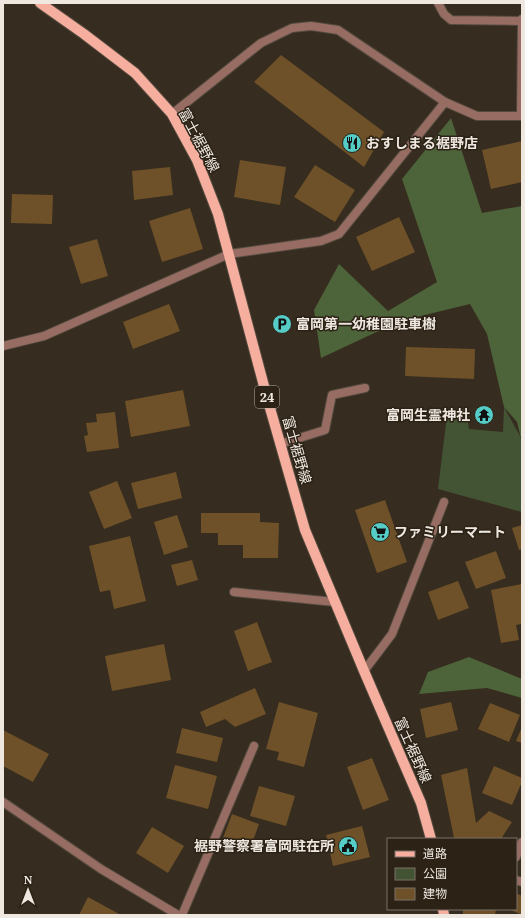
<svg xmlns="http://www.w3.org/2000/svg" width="525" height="918" font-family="'Noto Serif','Noto Sans JP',serif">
  <rect width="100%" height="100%" fill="#362c1f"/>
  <polygon fill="#435435" points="504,407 520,436 522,443 522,512 438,489 447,415 466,408 469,429 503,432"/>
  <g fill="#4d6339">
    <polygon points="451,118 482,213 522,206 522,443 517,422 504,407 487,334 470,304 400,321 321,358 314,310 339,264 388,311 437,282 402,179"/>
    <polygon points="469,657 522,679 522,698 487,688 419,694 428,672"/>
  </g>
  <g fill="#6e5128">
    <polygon points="281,55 384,132 364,167 254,82"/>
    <polygon points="522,141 522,182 491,189 482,150"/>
    <polygon points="240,160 286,167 280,205 234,197"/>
    <polygon points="315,165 355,190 335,222 294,197"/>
    <polygon points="170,167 173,195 134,200 132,171"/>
    <polygon points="12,194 53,195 52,224 11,223"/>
    <polygon points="190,208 203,249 162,262 149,221"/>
    <polygon points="399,217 415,252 372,271 356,237"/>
    <polygon points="97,239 108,276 81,284 69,247"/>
    <polygon points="169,304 180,331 133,349 123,322"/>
    <polygon points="406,347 475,349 474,379 405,376"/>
    <polygon points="183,390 190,426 131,437 125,401"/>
    <polygon points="115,412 119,448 87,452 84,436 88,435 86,423 97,422 96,414"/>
    <polygon points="176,472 182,498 138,509 131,483"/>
    <polygon points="117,481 132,518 104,529 89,492"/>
    <polygon points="385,500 407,562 377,573 355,510"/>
    <polygon points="201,513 260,513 260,522 279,523 278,558 243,558 243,545 218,545 218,533 201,533"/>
    <polygon points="177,515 188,547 164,555 154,522"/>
    <polygon points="522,525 522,549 519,550 512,528"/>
    <polygon points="130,536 146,601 114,609 110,590 100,592 89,546"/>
    <polygon points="496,551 506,578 476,589 465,562"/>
    <polygon points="192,560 198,580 177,586 171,565"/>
    <polygon points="458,581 469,608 438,620 428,592"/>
    <polygon points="522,584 522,624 516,625 519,640 501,643 491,590"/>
    <polygon points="257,622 272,662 248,671 234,631"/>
    <polygon points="164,644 171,680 112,691 105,656"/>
    <polygon points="255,688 266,714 235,727 225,719 206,727 200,712"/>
    <polygon points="279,702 318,713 304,767 277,760 279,752 266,749"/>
    <polygon points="451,702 458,730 426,738 420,709"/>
    <polygon points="490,703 520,715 509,742 478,729"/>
    <polygon points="522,727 522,743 516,741"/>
    <polygon points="182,728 223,738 217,762 176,753"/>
    <polygon points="3,730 49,754 33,782 3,766"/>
    <polygon points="372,758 389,800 363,810 347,767"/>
    <polygon points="175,765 217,776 208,809 166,798"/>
    <polygon points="494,766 522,778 522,782 512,805 482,793"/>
    <polygon points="467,768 476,823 489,811 512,822 501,839 460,839 454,838 441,775"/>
    <polygon points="259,786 295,796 286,826 250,816"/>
    <polygon points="232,814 259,824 250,849 223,838"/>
    <polygon points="362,826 370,857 333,866 326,835"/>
    <polygon points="152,827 184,846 168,873 136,853"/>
    <polygon points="516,893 522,896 522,915 509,909 516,909"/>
    <polygon points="88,897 121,915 79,915"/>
    <polygon points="463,909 496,909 495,915 463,915"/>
  </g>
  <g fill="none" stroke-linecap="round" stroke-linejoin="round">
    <g stroke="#534a3e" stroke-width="10">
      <g id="lane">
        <polyline points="3,346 44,336 229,254"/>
        <polyline points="280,444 325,430 332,395 365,388"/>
        <polyline points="234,592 335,602"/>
        <polyline points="364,671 392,634 444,502"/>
      </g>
    </g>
    <g stroke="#534a3e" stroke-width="10">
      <g id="street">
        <polyline points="438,3 444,14 451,20 521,21"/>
        <polyline points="172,114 261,43 292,28 311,26 338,30 445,102 477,116 522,116"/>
        <polyline points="521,116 522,19"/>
        <polyline points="229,254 321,241 339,234 445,102"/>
        <polyline points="3,802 101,869 178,915"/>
        <polyline points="516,857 522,842"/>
        <polyline points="516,880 522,882"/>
        <polyline points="182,915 254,746"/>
      </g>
    </g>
    <g stroke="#534a3e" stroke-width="12">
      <g id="primary">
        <polyline points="40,3 84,34 135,73 172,114 197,160 218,214 268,401 305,530 364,671 421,803 431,839"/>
        <polyline points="443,909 444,915"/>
      </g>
    </g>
    <use href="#lane" stroke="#976c62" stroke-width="8"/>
    <use href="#street" stroke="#976c62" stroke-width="8"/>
    <use href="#primary" stroke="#f6ae9e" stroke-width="10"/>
  </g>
  <defs>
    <g id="restaurant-disc" transform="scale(1)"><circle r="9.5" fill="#55cdc6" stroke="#2c2216"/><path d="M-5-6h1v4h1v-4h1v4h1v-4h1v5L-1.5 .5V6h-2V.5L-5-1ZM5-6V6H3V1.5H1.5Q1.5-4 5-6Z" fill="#111"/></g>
    <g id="parking-disc" transform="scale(1)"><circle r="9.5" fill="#55cdc6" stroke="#2c2216"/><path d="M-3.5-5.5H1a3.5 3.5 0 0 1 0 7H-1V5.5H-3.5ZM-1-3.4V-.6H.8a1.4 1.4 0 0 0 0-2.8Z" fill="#111"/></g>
    <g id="temple-disc" transform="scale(1)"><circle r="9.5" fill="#55cdc6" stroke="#2c2216"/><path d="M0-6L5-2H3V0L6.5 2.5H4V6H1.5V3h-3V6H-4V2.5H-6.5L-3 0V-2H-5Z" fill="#111"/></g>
    <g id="supermarket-disc" transform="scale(1)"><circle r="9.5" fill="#55cdc6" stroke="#2c2216"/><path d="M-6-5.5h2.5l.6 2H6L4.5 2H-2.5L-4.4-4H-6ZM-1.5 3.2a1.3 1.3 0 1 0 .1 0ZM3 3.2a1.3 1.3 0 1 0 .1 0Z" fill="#111"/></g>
    <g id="civic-disc" transform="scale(1)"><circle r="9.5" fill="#55cdc6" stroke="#2c2216"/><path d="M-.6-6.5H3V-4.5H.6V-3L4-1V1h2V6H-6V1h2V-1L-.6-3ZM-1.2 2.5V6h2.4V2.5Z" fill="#111"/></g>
  </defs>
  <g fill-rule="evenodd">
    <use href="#restaurant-disc" x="352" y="143"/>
    <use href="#parking-disc" x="282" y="324"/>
    <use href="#temple-disc" x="484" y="415"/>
    <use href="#supermarket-disc" x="380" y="532"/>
    <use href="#civic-disc" x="348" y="846"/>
  </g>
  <g text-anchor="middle" stroke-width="3" stroke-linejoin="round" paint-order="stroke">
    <rect fill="#2c2216" stroke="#b4ada3" stroke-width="1" x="255" y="386" width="24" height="22" rx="3"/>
    <g font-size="13" font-weight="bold" fill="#eee8e0">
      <text x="267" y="402">24</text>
    </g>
    <g font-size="14" fill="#eee8e0" stroke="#2c2216">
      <text transform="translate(199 140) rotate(62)" y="5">富士裾野線</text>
      <text transform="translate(297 450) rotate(74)" y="5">富士裾野線</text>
      <text transform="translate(413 750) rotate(66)" y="5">富士裾野線</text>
    </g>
    <g font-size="14" font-weight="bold" fill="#eee8e0" stroke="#2c2216" text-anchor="start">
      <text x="366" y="148">おすしまる裾野店</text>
      <text x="296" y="329">富岡第一幼稚園駐車樹</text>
      <text x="470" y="420" text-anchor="end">富岡生霊神社</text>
      <text x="394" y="537">ファミリーマート</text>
      <text x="334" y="851" text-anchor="end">裾野警察署富岡駐在所</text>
    </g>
  </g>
  <rect width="525" height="918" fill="none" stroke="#eee8e0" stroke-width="8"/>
  <rect x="387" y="838" width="130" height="72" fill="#2c2216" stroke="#7a7167"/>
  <rect x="395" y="851" width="20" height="6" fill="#f6ae9e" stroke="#7a7167"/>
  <text x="423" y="858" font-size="12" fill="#eee8e0">道路</text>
  <rect x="395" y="868" width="20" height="12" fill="#435435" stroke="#7a7167"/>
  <text x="423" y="878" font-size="12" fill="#eee8e0">公園</text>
  <rect x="395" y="888" width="20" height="12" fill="#6e5128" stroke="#7a7167"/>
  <text x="423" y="898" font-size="12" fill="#eee8e0">建物</text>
  <g transform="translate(28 890)" stroke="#2c2216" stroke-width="3" paint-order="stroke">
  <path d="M0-3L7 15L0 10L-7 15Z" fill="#eee8e0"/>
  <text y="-6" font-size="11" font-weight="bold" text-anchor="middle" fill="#eee8e0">N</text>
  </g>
</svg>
